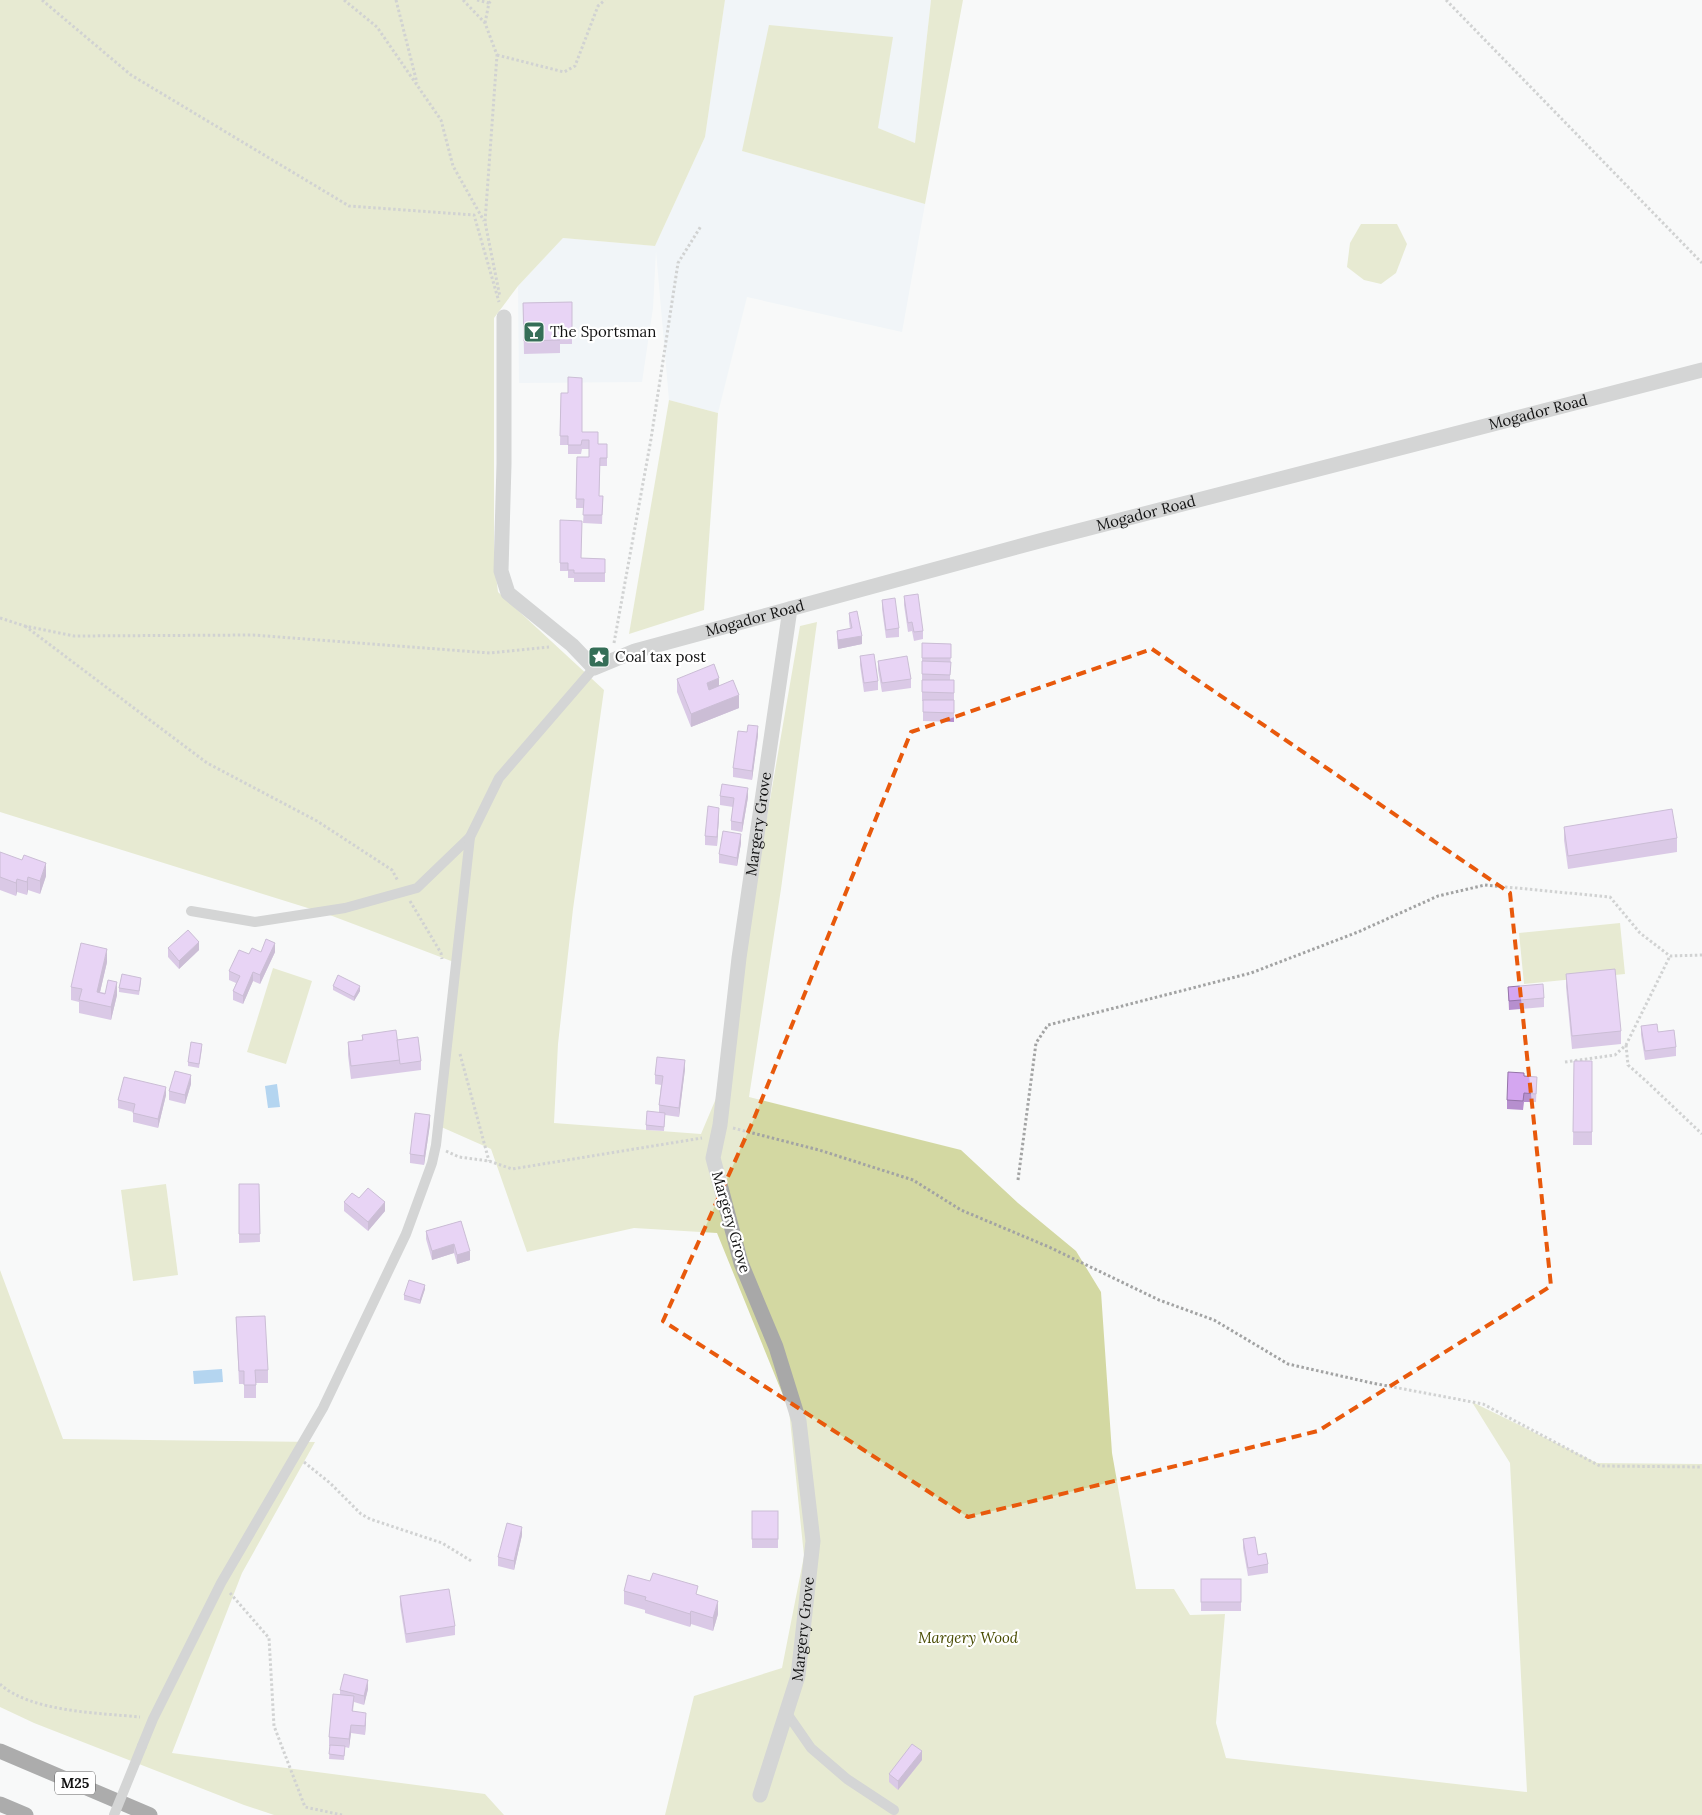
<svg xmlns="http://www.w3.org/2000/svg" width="1702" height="1815" font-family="Lora,serif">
  <rect width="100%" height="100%" fill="#f8f9f9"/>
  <polygon fill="#e8eff5" points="725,0 931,0 915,143 878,128 742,151 925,204 902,332 747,297 718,413 669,400 656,251 653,308 642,382 519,383 518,286 563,238 655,246 705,137"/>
  <g fill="#d3d8a2">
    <polygon points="0,0 725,0 705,137 655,246 563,238 518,286 494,318 494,560 498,592 604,690 573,909 558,1044 554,1123 701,1134 720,1089 800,626 817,622 781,889 749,1097 961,1150 1018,1203 1076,1251 1101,1292 1112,1453 1136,1589 1174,1589 1190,1615 1225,1614 1216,1723 1226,1758 1527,1792 1510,1463 1472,1402 1597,1463 1702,1464 1702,1815 665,1815 694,1696 782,1668 804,1556 789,1410 717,1233 634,1228 527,1252 491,1149 439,1126 459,964 327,914 0,812"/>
    <polygon points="931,0 963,0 925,204 742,151 769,25 893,37 878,128 915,143"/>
    <polygon points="1361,224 1397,224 1407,244 1396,273 1381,284 1364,280 1347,267 1350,243"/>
    <polygon points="669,400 718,413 704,610 629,634"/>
    <polygon points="1620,923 1625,974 1524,984 1519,933"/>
    <polygon points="273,968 312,981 286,1064 247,1052"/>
    <polygon points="166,1184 178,1275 133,1281 121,1190"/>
    <polygon points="0,1270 63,1439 315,1442 242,1573 172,1753 485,1794 504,1815 274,1815 244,1805 34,1723 0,1707"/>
  </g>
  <g fill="#63a8e5">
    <polygon points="277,1084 280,1107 268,1108 265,1086"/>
    <polygon points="222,1369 223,1382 194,1384 193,1371"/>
  </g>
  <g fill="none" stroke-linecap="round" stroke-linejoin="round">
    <g stroke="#a2a3a3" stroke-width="3" stroke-dasharray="2.5 2.5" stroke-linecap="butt">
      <polyline points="42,0 131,75 349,206 474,215 499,302"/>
      <polyline points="344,0 377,27 441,120 453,166 484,221"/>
      <polyline points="396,0 417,83"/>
      <polyline points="463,0 485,23 497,55 485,222 500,297"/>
      <polyline points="477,0 489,3"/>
      <polyline points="1446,0 1702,263"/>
      <polyline points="485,23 489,3 492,0"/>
      <polyline points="497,55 564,72 575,66 598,6 605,0"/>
      <polyline points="0,618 25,626 74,636 253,635 490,653 549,647"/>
      <polyline points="25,626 207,763 317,821 392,870 398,881"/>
      <polyline points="614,643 651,439 678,263 701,226"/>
      <polyline points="410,901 441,953 442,959"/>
      <polyline points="1626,1045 1628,1065 1645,1080 1702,1134"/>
      <polyline points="460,1054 489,1161"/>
      <polyline points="1565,1062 1615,1055 1626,1045 1670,956"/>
      <polyline points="733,1128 819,1150 913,1180 961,1210 1049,1247 1159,1300 1214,1320 1288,1364 1372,1383 1483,1404 1600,1466 1702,1467"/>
      <polyline points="446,1151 459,1157 489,1161 512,1169 702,1138"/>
      <polyline points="1018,1180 1036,1043 1048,1025 1251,973 1358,932 1438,896 1485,885 1610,897 1640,933 1670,956 1702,955"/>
      <polyline points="304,1462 330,1483 361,1514 370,1519 442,1543 473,1562"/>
      <polyline points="230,1593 269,1638 274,1726 305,1807 342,1815"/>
      <path d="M0,1684C30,1712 100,1713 140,1717"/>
    </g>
    <g stroke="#a8a8a8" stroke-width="10">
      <polyline points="191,911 255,922 345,908 417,888 470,837 499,778 594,668"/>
      <polyline points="786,1712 811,1748 847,1779 894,1810"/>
      <polyline points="142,1746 153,1719 221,1583 323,1408 406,1234 432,1163 436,1145 470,837"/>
    </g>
    <g stroke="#a8a8a8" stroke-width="15">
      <path id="s1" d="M504,317V464L501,571L508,593L572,645L594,668L635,651L1043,540L1702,370"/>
      <path id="s2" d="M760,1795L798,1676L813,1541L799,1421L776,1347L741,1263L713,1158L720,1125L739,958L790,609"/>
    </g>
    <g stroke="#504f4f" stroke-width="15">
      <polyline points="0,1751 150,1815"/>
      <polyline points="0,1804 26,1815"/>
    </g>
    <polyline stroke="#a8a8a8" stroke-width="10" points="114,1815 142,1746"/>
  </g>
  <g fill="#b68fce">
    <polygon points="572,302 572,344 560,344 560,353 524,354 523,303"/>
    <polygon points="561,393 582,432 598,444 607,444 607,466 600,466 599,496 603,496 602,524 583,523 584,508 576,508 577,457 589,457 589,449 582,449 581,454 568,454 568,445 560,445"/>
    <polygon points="560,520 581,558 605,559 605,582 574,582 574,578 568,578 568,571 560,571"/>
    <polygon points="904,596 923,631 923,639 914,641 912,631 908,632 904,605"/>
    <polygon points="882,600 899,628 899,637 886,638 882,609"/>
    <polygon points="849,613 862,644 838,649 837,640 837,631 850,629 849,621"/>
    <polygon points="922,643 951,644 950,680 954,680 954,722 923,721 923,701 922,701"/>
    <polygon points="860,656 878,681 878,690 864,692 860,665"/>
    <polygon points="878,661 911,679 911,688 882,692 878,670"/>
    <polygon points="677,679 719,686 739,708 691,727 677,692"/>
    <polygon points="758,735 752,780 733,777 733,768"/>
    <polygon points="720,796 748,797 742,832 731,830 731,821 733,807 720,805"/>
    <polygon points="719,816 717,846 705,845 705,836"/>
    <polygon points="1564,827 1677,838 1677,852 1568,869 1564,840"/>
    <polygon points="741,843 737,866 719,863 719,854"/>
    <polygon points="0,852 46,876 40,894 28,890 27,895 17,892 16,896 0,890"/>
    <polygon points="168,948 199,950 179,969 168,957"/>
    <polygon points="261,952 275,952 260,984 253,981 243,1004 233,1000 233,991 236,983 229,980 229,971"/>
    <polygon points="107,962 100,992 117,995 111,1020 79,1013 79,1002 71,1000 71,987"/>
    <polygon points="1566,974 1621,1031 1621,1044 1572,1049 1566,987"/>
    <polygon points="141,982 139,995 119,992 119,988"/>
    <polygon points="333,986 360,991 354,1001 333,990"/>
    <polygon points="1508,987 1544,998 1544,1007 1509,1010"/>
    <polygon points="1641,1026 1658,1032 1676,1047 1676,1056 1645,1060 1641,1035"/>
    <polygon points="362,1035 397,1040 421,1061 421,1070 351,1079 348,1055 348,1042 362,1040"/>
    <polygon points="202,1048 199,1068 188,1066 188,1062"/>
    <polygon points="1574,1061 1592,1061 1592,1145 1573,1145"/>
    <polygon points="685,1069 679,1117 665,1115 664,1131 646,1130 646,1125 659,1112 659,1105 661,1085 655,1084 655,1075"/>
    <polygon points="1524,1076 1537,1077 1536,1102 1524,1102 1523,1110 1507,1109 1507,1100"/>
    <polygon points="191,1084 185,1104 169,1100 169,1091"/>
    <polygon points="166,1095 158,1128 133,1122 133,1112 118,1108 118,1100"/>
    <polygon points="430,1124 424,1165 410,1163 410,1154"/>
    <polygon points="239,1184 259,1184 260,1242 239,1243"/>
    <polygon points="359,1198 385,1211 368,1231 344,1211 344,1202"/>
    <polygon points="461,1221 470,1260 457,1264 454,1253 432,1260 426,1239 426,1231"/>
    <polygon points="425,1289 420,1304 404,1300 404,1295"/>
    <polygon points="236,1317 268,1370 268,1383 256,1383 256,1398 244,1398 244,1384 239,1384"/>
    <rect x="752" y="1511" width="26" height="37"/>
    <polygon points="522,1535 514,1570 498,1566 498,1557"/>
    <polygon points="1243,1539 1258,1555 1268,1564 1268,1573 1248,1576 1243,1548"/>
    <rect x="1201" y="1579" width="40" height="32"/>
    <polygon points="624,1591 698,1595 718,1614 713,1631 691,1624 690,1627 645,1613 645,1610 624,1604"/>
    <polygon points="400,1596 455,1626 455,1635 406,1643 400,1605"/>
    <polygon points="368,1689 364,1705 354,1702 353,1711 366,1721 365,1735 351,1733 349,1748 345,1747 344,1760 329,1759 330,1746 329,1746 329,1737 340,1695 340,1690"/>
    <polygon points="922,1760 898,1790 889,1782 889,1774"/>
  </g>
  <g fill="#9474a8">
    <polygon points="862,636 862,644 838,649 838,640"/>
    <polygon points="719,678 719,691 707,696 707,683"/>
    <polygon points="739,695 739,708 691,727 691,714"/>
    <polygon points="758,726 758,735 752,780 752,771"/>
    <polygon points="748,788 748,797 742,832 742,823"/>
    <polygon points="719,808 719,816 717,846 717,837"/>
    <polygon points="741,834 741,843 737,866 737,858"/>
    <polygon points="46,863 46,876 40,894 40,881"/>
    <polygon points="28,877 28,890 27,895 27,882"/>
    <polygon points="17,879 17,892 16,896 16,883"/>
    <polygon points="199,942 199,950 179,969 179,961"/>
    <polygon points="275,943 275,952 260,984 260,975"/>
    <polygon points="107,949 107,962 97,1005 97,992"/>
    <polygon points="253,972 253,981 243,1004 243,996"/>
    <polygon points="117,982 117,995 111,1020 111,1007"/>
    <polygon points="360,986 360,991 354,1001 354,997"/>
    <polygon points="685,1060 685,1069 679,1117 679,1108"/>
    <polygon points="191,1075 191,1084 185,1104 185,1095"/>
    <polygon points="166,1087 166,1095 158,1128 158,1119"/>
    <polygon points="430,1115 430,1124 424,1165 424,1156"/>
    <polygon points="385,1202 385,1211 368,1231 368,1222"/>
    <polygon points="454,1244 454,1253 432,1260 432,1251"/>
    <polygon points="470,1251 470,1260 457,1264 457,1255"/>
    <polygon points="425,1285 425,1289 420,1304 420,1300"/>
    <polygon points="522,1527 522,1535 514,1570 514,1561"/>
    <polygon points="718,1601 718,1614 713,1631 713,1618"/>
    <polygon points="691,1611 691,1624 690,1627 690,1614"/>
    <polygon points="368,1680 368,1689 364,1705 364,1696"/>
    <polygon points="366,1713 366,1721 365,1735 365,1726"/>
    <polygon points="351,1725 351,1733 349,1748 349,1739"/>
    <polygon points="922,1751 922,1760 898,1790 898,1781"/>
  </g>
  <g fill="#d4a6f0" stroke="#9474a8">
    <polygon points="572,302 572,331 560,331 560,340 524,341 523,303"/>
    <polygon points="568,377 582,378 582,432 598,432 598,444 607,444 607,458 600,458 599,496 603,496 602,515 583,515 584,499 576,499 577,457 589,457 589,440 582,440 581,445 568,445 568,436 560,436 561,393 568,393"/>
    <polygon points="560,520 582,521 581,558 605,559 605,573 574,573 574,570 568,570 568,563 560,563"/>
    <polygon points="918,594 923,631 914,632 912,622 908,623 904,596"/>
    <polygon points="895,598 899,628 886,630 882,600"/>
    <polygon points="857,611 862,636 838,640 837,631 852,628 849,613"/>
    <polygon points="922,643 951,644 951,658 922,658"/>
    <polygon points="874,654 878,681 864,683 860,656"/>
    <polygon points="907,656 911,679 882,683 878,661"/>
    <polygon points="922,661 951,662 950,675 922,674"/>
    <polygon points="714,664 719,678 707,683 709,690 733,680 739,695 691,714 677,679"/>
    <polygon points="922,680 954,680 954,693 922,692"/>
    <polygon points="923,700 954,700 954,713 923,712"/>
    <polygon points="748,725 758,726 752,771 733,768 738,731 747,732"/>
    <polygon points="722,784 748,788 742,823 731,821 734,798 720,796"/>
    <polygon points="708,806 719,808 717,837 705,836"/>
    <polygon points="1672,809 1677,838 1568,856 1564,827"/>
    <polygon points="723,831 741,834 737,858 719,854"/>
    <polygon points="0,852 22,860 24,855 46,863 40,881 28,877 27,882 17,879 16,883 0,877"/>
    <polygon points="188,930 199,942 179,961 168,948"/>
    <polygon points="266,939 275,943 260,975 253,972 243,996 233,991 240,976 229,971 239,950 249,954 252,948 261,952"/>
    <polygon points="81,943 107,949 97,992 105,994 108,980 117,982 111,1007 79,1000 82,989 71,987"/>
    <polygon points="1615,969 1621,1031 1572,1036 1566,974"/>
    <polygon points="122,974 141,978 139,991 119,988"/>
    <polygon points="338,975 360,986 354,997 333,986"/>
    <polygon points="1543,984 1544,998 1509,1001 1508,987"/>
    <polygon points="1657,1024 1658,1032 1674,1030 1676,1047 1645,1051 1641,1026"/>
    <polygon points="396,1030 400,1060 351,1066 348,1042 363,1040 362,1035"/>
    <polygon points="418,1037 421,1061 400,1064 397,1040"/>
    <polygon points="191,1042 202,1044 199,1064 188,1062"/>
    <polygon points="657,1057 685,1060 679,1108 659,1105 663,1076 655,1075"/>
    <polygon points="1574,1061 1592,1061 1592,1132 1573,1132"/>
    <polygon points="175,1071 191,1075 185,1095 169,1091"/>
    <polygon points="1508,1072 1524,1073 1524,1076 1537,1077 1536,1094 1524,1093 1523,1101 1507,1100"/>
    <polygon points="124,1077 166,1087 158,1119 133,1113 135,1104 118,1100"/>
    <polygon points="647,1111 665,1113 664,1127 646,1125"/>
    <polygon points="415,1113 430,1115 424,1156 410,1154"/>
    <polygon points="239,1184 259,1184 260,1234 239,1234"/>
    <polygon points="368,1188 385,1202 368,1222 344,1202 352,1193 359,1198"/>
    <polygon points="461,1221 470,1251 457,1255 454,1244 432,1251 426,1231"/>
    <polygon points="409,1280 425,1285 420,1300 404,1295"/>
    <polygon points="265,1316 268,1370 255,1370 256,1385 244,1385 244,1371 239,1371 236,1317"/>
    <rect x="752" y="1511" width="26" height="28"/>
    <polygon points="507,1523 522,1527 514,1561 498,1557"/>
    <polygon points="1255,1537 1258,1555 1266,1553 1268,1564 1248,1568 1243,1539"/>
    <polygon points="653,1573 698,1586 696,1594 718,1601 713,1618 691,1611 690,1614 645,1600 646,1597 624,1591 628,1575 650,1581"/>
    <rect x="1201" y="1579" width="40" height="23"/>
    <polygon points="449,1589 455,1626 406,1634 400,1596"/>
    <polygon points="344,1674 368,1680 364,1696 340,1690"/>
    <polygon points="333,1694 354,1696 352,1711 366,1713 365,1726 351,1725 349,1739 329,1737"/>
    <polygon points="912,1744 922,1751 898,1781 889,1774"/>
    <polygon points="330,1745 345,1746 344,1756 329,1754"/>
  </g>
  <path d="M0 0H1702V1815H0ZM1152,649L1510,893L1551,1286L1318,1431L968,1517L663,1321L753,1121L911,732Z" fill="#f8f9f9" fill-opacity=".55" fill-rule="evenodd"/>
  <path fill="none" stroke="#e8590c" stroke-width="4" stroke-dasharray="10 6" stroke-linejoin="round" d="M1152,649L1510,893L1551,1286L1318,1431L968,1517L663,1321L753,1121L911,732Z"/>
  <defs>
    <g id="bar-square" transform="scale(1.125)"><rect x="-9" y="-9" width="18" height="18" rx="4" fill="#356e57" stroke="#fff"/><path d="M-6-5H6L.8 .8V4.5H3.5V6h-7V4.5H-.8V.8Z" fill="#fff"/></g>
    <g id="sight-square" transform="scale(1.125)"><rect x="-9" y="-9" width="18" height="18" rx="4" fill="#356e57" stroke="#fff"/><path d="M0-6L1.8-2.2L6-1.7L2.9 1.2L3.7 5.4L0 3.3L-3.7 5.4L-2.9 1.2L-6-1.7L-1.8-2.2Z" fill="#fff"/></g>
  </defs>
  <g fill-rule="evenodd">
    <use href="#bar-square" x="534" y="332"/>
    <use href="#sight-square" x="599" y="657"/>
  </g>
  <g text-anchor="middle" stroke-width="4.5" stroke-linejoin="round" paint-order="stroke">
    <rect fill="#fff" stroke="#595959" stroke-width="1" x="55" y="1771.5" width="40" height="23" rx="4"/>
    <g font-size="14" font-weight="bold" fill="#121212">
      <text x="75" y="1788">M25</text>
    </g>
    <g font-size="15" fill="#121212" stroke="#fff" text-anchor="start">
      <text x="550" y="337">The Sportsman</text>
      <text x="615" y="662">Coal tax post</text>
    </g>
    <g font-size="15" fill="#121212" stroke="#fff">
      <text dy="5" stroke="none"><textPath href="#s1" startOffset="1370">Mogador Road</textPath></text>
      <text dy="5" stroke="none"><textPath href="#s1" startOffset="965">Mogador Road</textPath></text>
      <text dy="5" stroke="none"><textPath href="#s1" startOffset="560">Mogador Road</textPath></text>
      <text dy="5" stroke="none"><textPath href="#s2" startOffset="996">Margery Grove</textPath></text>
      <text transform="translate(731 1222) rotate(74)" y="5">Margery Grove</text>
      <text dy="5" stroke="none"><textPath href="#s2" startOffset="172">Margery Grove</textPath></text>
    </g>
    <g font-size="15" font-style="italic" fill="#484b02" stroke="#fff">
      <text x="968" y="1643">Margery Wood</text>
    </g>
  </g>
</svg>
